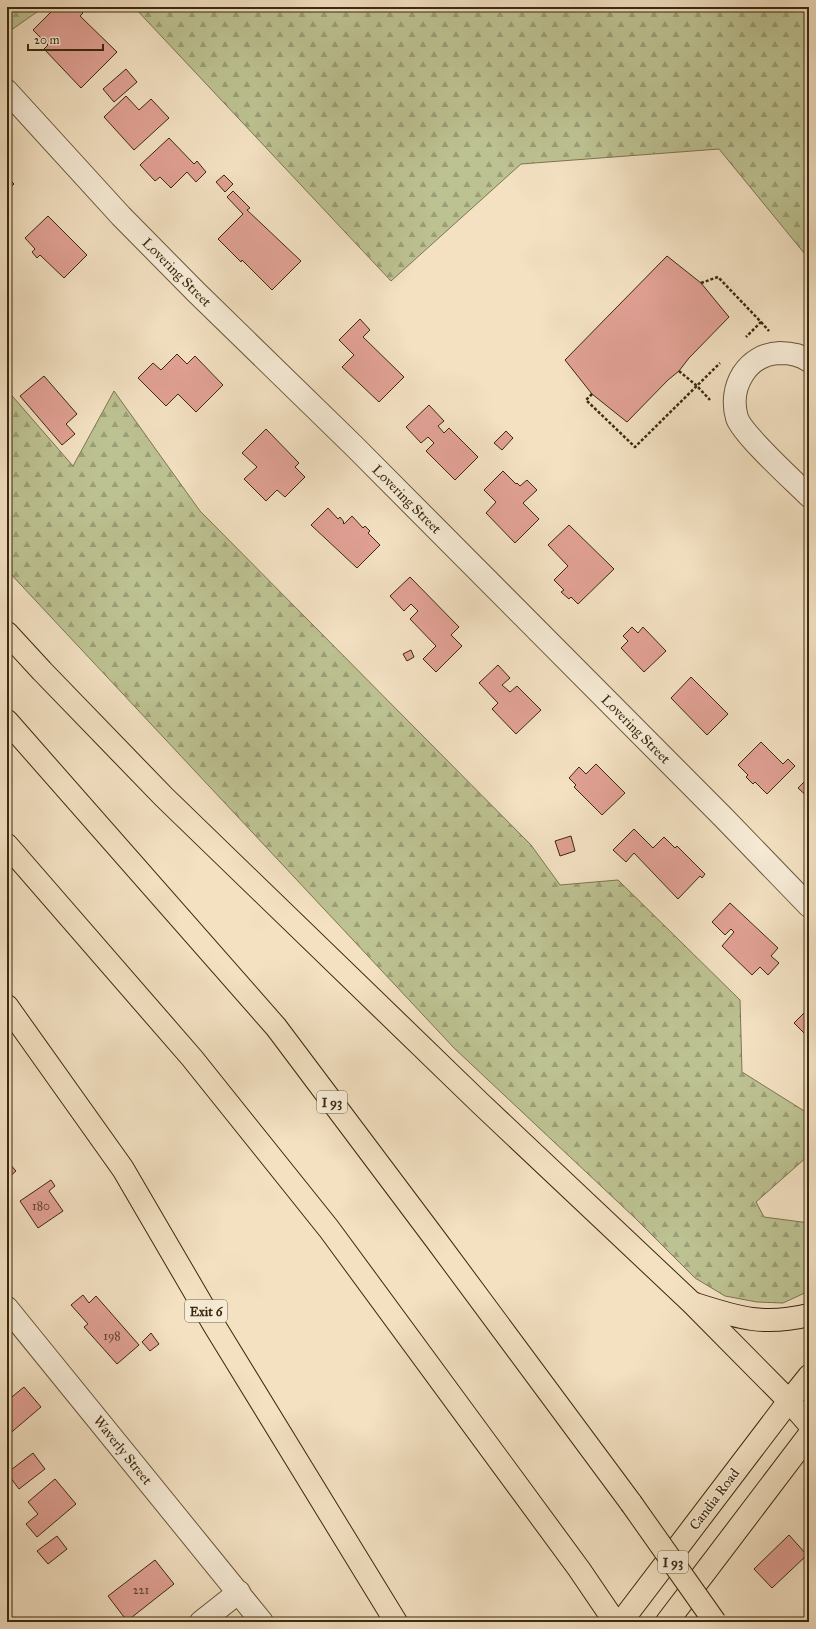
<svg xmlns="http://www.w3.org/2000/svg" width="816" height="1629" font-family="'IM FELL Great Primer',serif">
  <defs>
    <pattern id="forest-firs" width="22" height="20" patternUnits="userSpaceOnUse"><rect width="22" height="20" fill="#bdc292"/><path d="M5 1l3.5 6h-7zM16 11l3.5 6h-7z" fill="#9b9e76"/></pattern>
  </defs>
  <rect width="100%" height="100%" fill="#f3e1c2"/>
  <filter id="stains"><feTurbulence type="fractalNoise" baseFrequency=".005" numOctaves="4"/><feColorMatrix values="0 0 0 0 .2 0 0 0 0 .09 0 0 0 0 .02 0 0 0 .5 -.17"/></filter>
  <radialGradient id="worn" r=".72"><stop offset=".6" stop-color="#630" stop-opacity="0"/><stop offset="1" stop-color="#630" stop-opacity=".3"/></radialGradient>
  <g fill="url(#forest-firs)" stroke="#7c7650">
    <polygon points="7,7 44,7 7,33"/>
    <polygon points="134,7 809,7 809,259 719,149 521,164 391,281"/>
    <polygon points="7,390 73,466 114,391 200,511 531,845 560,885 618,880 740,1000 742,1072 809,1114 809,1155 756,1202 764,1217 809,1223 809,1291 783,1303 757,1302 725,1296 695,1278 635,1218 454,1048 7,570"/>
  </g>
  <g fill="#e1a195" stroke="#3b290e">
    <polygon points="56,7 77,7 83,13 80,16 117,52 81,88 44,49 48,45 33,30"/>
    <polygon points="126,69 137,82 114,102 103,89"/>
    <polygon points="126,96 139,110 151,99 169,118 134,150 104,117"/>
    <polygon points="169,138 194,164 197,161 206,172 196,182 187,172 171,188 160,177 155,181 140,165"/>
    <polygon points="224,175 233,184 225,192 216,182"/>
    <polygon points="7,177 14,184 7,190"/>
    <polygon points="233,191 250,208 247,210 301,261 272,290 242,260 241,262 218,239 243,214 227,197"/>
    <polygon points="48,216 87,255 64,278 40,255 37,258 32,252 35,249 25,238"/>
    <polygon points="667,256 701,283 729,317 689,358 679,371 668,380 627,422 592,394 565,360"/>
    <polygon points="360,319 370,330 363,337 404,377 379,402 342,367 354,355 339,340"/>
    <polygon points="177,354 187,364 195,356 223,385 196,412 178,394 166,406 138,378 153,363 161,370"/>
    <polygon points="44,376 77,414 66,424 75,434 62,445 20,396"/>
    <polygon points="429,405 444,421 438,426 444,433 449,428 478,457 455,480 426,451 434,443 428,437 421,443 406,427"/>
    <polygon points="266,429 299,463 295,467 305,477 285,497 277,490 266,501 244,479 257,467 242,453"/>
    <polygon points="506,431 513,438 502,450 494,443"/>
    <polygon points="503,471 516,484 517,483 520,486 527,480 537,490 523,503 539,519 515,543 486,513 496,502 484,490"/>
    <polygon points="328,508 338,519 340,517 344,522 343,523 344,524 352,516 363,528 365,526 370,531 368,533 380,545 357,568 311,525"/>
    <polygon points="569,525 614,569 578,604 571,597 569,599 561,592 564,590 554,580 568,566 548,545"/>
    <polygon points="410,577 459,627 451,635 462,646 436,672 423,659 436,646 410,619 418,611 411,604 404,611 390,596"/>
    <polygon points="632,627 638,633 643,627 666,651 644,672 621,648 628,641 623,636"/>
    <polygon points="411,650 414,657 407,661 403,654"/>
    <polygon points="498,665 510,678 502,685 510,692 517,686 541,710 516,734 492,709 498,703 479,683"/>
    <polygon points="691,677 728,714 707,735 671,698"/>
    <polygon points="761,742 783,764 788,759 795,766 767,794 755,782 753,784 746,777 748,775 738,765"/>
    <polygon points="596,764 625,793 602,815 574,787 576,785 569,778 579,767 586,774"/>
    <polygon points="809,777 809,798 798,788"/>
    <polygon points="634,829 653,848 664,837 675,848 677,846 705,874 702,878 700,876 678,899 634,853 626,862 613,850"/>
    <polygon points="571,836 575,851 560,856 555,841"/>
    <polygon points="730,903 778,948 771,956 779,963 768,975 760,967 752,975 722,946 734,932 731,929 725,935 712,922"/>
    <polygon points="809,1008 809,1034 806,1031 804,1033 794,1023"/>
    <polygon points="7,1161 16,1171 7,1179"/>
    <polygon points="51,1180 55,1186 49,1191 63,1211 38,1228 20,1201"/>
    <polygon points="83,1295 89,1303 96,1296 139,1345 117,1364 84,1327 88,1324 71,1305"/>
    <polygon points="151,1333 159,1344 150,1351 142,1342"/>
    <polygon points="24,1387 41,1407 7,1436 7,1401"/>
    <polygon points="33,1453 45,1469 19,1489 7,1473"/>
    <polygon points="55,1479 76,1504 37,1537 26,1524 38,1514 28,1502"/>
    <polygon points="789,1535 807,1555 772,1588 754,1569"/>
    <polygon points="57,1536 67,1549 48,1564 37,1551"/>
    <polygon points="155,1560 174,1584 127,1621 108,1596"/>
  </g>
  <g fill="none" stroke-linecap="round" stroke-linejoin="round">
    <g stroke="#69573b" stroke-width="24">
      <g id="minor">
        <polyline points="7,91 121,216 196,292 354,446 724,818 809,906"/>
        <path d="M809,361C801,355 790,353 780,353C747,354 728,387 737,418C743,435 794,481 809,496"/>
        <polyline points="7,1308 262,1622"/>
        <polyline points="201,1622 239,1592"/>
      </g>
    </g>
    <g stroke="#3b290e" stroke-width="24">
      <g id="major">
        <polyline points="789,1401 809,1424"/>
        <polyline points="621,1622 789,1401 809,1376"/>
        <polyline points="667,1622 809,1435"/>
      </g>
    </g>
    <g stroke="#3b290e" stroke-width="24">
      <g id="highway">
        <polyline points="7,633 42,671 164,797 480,1103 692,1303 789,1401"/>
        <polyline points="7,721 276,1027 436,1240 631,1503"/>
        <polyline points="7,845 192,1058 329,1229 579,1569 615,1622"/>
        <polyline points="7,1006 123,1169 214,1325 396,1622"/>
        <path d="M695,1304C739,1318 763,1326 809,1315"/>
      </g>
    </g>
    <g stroke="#3b290e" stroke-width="2.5" stroke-dasharray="3 2" stroke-linecap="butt">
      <polyline points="701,283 718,277 761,322 746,337"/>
      <polyline points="761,322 769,331"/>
      <polyline points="679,371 697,386 710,400"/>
      <polyline points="592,394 586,400 635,447 720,363"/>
    </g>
    <use href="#minor" stroke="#f7ecd7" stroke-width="22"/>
    <use href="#major" stroke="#f3e1c2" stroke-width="22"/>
    <use href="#highway" stroke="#f3e1c2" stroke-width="22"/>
    <g stroke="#3b290e" stroke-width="24" stroke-linecap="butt">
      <polyline id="highway-bridge" points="631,1503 715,1622"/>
    </g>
    <use href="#highway-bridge" stroke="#f3e1c2" stroke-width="22"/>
  </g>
  <g text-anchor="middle" stroke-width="3" stroke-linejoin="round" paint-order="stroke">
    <g font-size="12" fill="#644730">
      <text x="41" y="1210">180</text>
      <text x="112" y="1340">198</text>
      <text x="141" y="1594">221</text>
    </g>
    <g fill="#f7ecd7" stroke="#73644a" stroke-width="1">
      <rect x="317" y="1091" width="30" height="22" rx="3"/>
      <rect x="185" y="1300" width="42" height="22" rx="3"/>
      <rect x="658" y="1551" width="30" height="22" rx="3"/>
    </g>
    <g font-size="13" font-weight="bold" fill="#3b290e">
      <text x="332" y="1107">I 93</text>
      <text x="206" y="1316">Exit 6</text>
      <text x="673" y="1567">I 93</text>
    </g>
    <g font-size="14" fill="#3b290e" stroke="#f7ecd7">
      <text transform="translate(177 272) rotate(45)" y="5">Lovering Street</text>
      <text transform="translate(407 499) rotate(45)" y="5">Lovering Street</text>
      <text transform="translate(636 729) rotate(45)" y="5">Lovering Street</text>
      <text transform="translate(123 1450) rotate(51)" y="5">Waverly Street</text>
      <text transform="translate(714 1499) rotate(-53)" y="5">Candia Road</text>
    </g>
  </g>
  <rect width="816" height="1629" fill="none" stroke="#f3e1c2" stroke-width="24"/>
  <rect x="8" y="8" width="800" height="1613" fill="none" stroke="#3b290e" stroke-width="2"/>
  <rect x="12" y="12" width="792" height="1605" fill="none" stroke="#3b290e"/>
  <path d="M28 44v6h75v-6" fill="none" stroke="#3b290e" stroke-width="2"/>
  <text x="34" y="44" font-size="12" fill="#3b290e" stroke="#f7ecd7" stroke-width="3" paint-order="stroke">20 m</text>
  <rect width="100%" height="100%" filter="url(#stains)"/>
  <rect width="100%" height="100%" fill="url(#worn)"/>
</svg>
